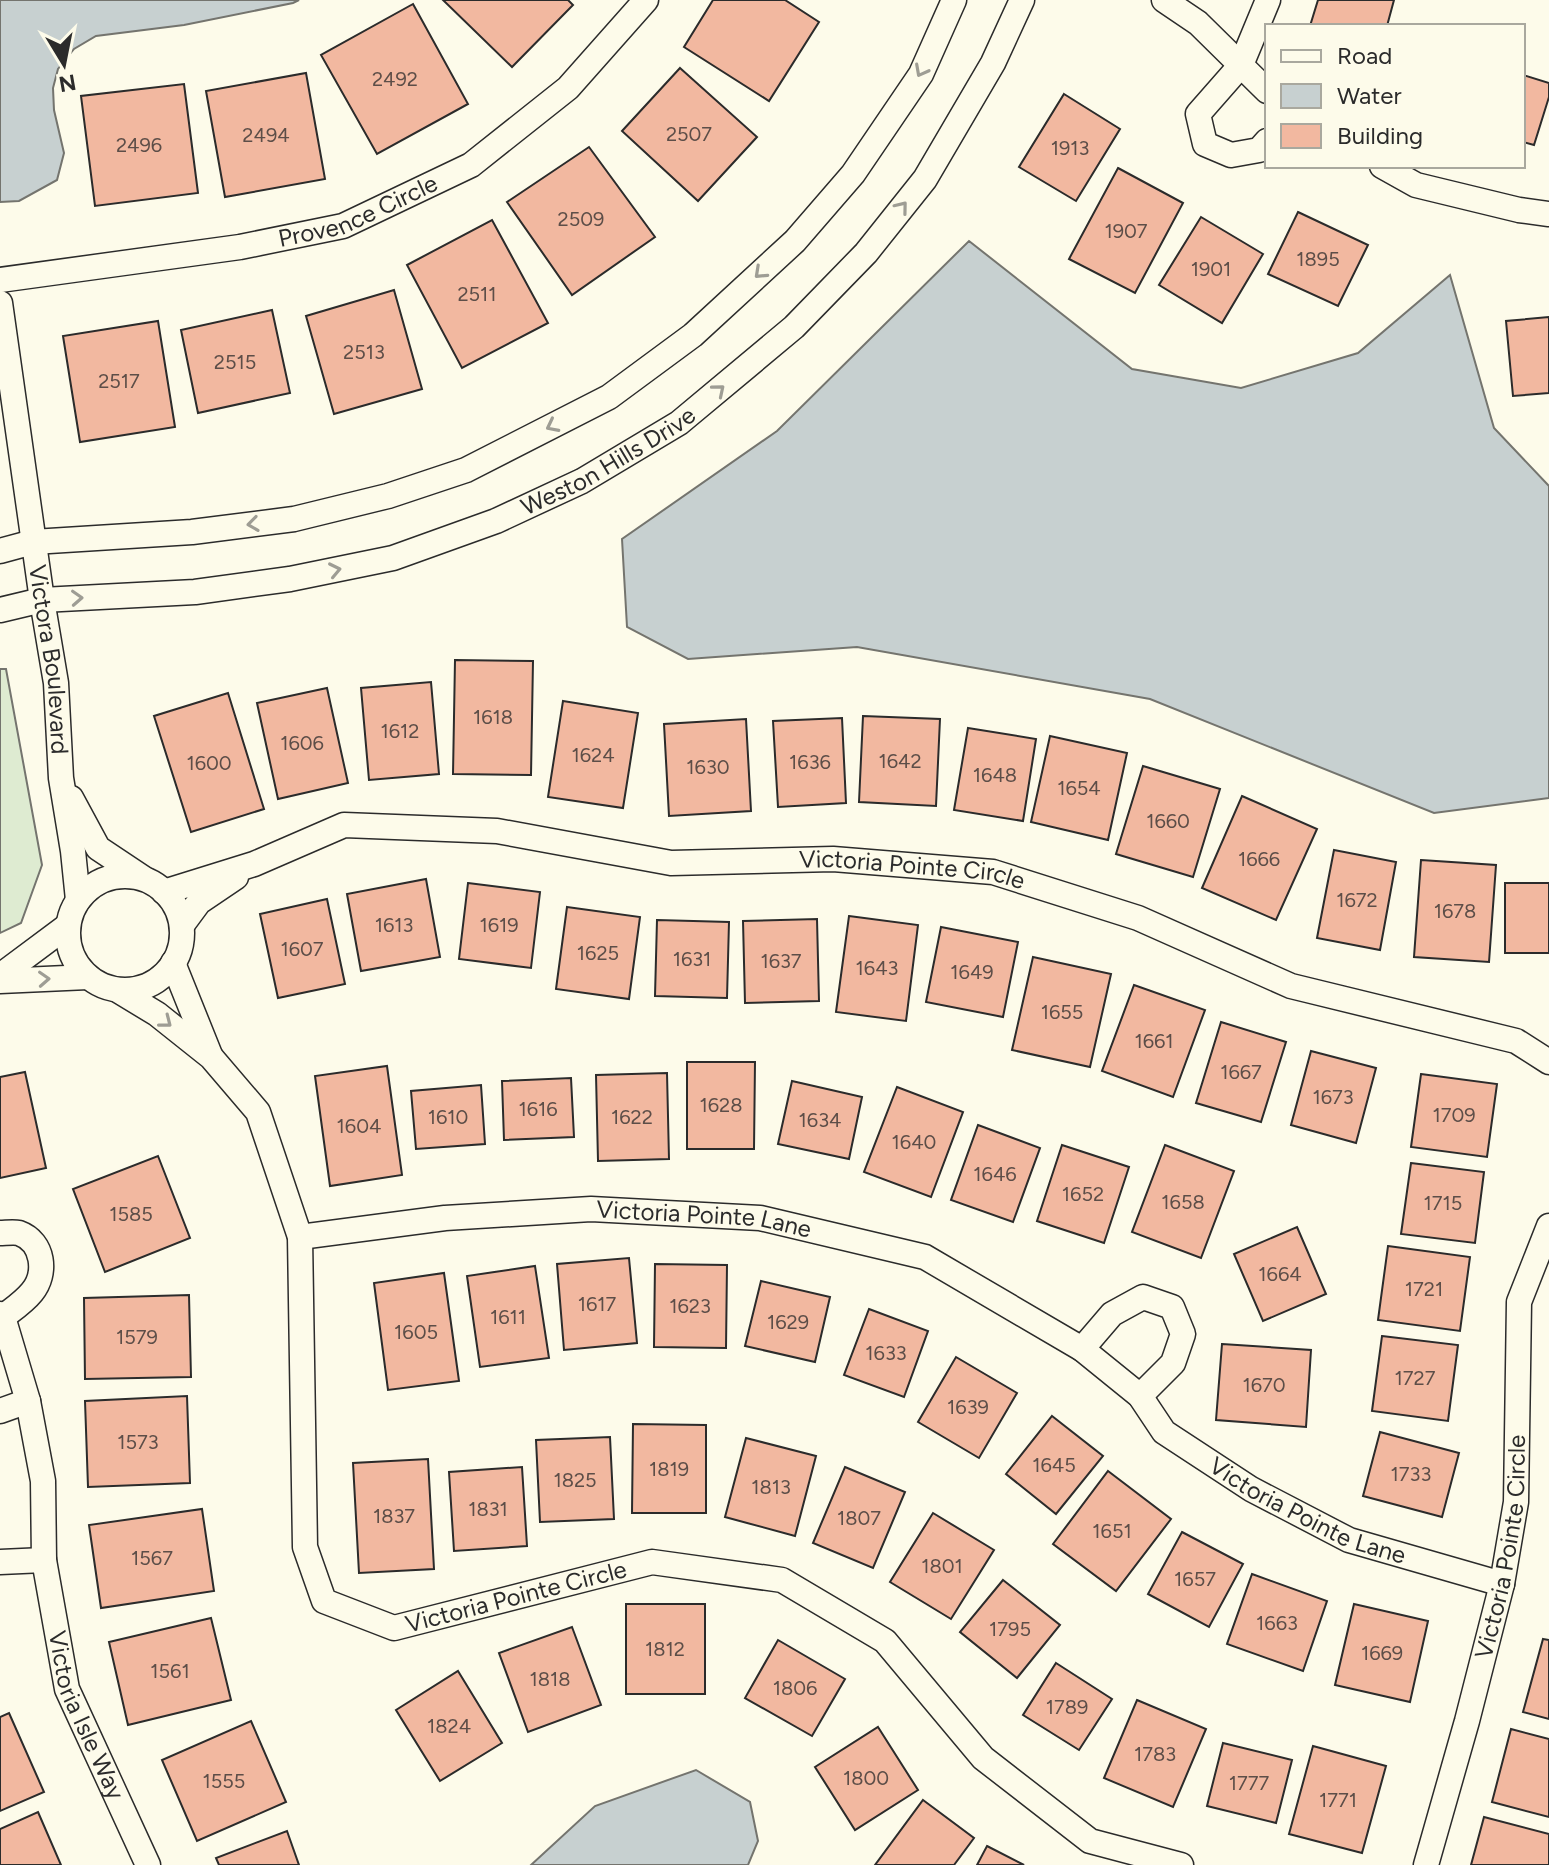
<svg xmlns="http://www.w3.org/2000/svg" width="1549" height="1865" font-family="Figtree,sans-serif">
  <rect width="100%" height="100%" fill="#fdfbea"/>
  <polygon fill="#deebd1" stroke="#74746e" stroke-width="2" points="0,669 6,669 42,865 21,923 0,933"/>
  <g fill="#c7d0d0" stroke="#74746e" stroke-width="2">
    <polygon points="0,0 299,0 293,3 184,25 96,36 74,49 58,69 53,88 54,110 64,153 57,180 19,201 0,202"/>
    <polygon points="969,241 1132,369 1241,388 1358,353 1450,275 1494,428 1549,486 1549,798 1434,813 1150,699 857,647 688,659 627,627 622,539 777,431"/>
    <polygon points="696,1770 750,1802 758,1841 748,1865 531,1865 595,1806"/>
  </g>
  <g fill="#f2b8a0" stroke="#2b2b2b" stroke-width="2">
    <polygon points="443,0 568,0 573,5 512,67"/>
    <polygon points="713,0 785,0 819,22 769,101 684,47"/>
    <polygon points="1318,0 1394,0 1387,26 1310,26"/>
    <polygon points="413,4 468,104 377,154 321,55"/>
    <polygon points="680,68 757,137 698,201 622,131"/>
    <polygon points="306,73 325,179 225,197 206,91"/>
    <polygon points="1523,75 1549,83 1549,97 1534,145 1523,142"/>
    <polygon points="184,84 198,193 95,206 81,96"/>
    <polygon points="1064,94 1120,129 1076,201 1019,167"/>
    <polygon points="589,147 655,237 572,295 507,202"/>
    <polygon points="1118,168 1183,203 1135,293 1069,259"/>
    <polygon points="1298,212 1368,245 1338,306 1268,274"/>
    <polygon points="1201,217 1263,254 1222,323 1159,285"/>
    <polygon points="492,220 548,323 462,368 407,265"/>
    <polygon points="394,290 422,389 334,414 306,316"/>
    <polygon points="272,310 290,393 198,413 181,330"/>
    <polygon points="1549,317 1549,393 1513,396 1506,321"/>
    <polygon points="158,321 175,427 80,442 63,336"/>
    <polygon points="455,660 533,661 531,775 453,774"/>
    <polygon points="431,682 439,774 369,780 361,688"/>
    <polygon points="327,688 348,783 278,799 257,703"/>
    <polygon points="228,693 264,809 191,832 154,716"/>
    <polygon points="563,701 638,713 623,808 548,797"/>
    <polygon points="863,716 940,719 936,806 859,802"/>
    <polygon points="842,718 846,803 778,807 773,721"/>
    <polygon points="746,719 751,811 669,816 664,724"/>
    <polygon points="968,728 1036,739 1023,821 954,810"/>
    <polygon points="1050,736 1127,753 1108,840 1031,822"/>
    <polygon points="1143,766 1220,789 1193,877 1116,854"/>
    <polygon points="1242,796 1317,829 1276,920 1202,888"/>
    <polygon points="1334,850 1396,862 1380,950 1317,938"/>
    <polygon points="1421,860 1496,865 1489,962 1414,957"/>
    <polygon points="426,879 440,957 361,971 347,894"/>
    <polygon points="468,883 540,892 531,968 459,959"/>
    <rect x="1505" y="883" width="44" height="70"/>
    <polygon points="327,899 345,984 278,998 260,914"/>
    <polygon points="567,907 640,917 629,999 556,989"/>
    <polygon points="849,916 918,925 906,1021 836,1012"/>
    <polygon points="817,919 819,1001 745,1003 743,921"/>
    <polygon points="657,920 729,922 727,998 655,996"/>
    <polygon points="941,927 1018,942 1003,1017 926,1002"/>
    <polygon points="1033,957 1111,974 1090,1067 1012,1050"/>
    <polygon points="1134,985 1205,1010 1173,1097 1102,1071"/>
    <polygon points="1221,1022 1286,1042 1261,1122 1196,1103"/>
    <polygon points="1311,1051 1376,1068 1356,1143 1291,1125"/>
    <polygon points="687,1062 755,1062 754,1149 687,1149"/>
    <polygon points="387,1066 402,1175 330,1186 315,1076"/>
    <polygon points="25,1072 46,1168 0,1178 0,1077"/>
    <polygon points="667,1073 669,1159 598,1161 596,1075"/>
    <polygon points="1421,1074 1497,1084 1487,1157 1411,1147"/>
    <polygon points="571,1078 574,1137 504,1140 502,1081"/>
    <polygon points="792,1081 862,1097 849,1159 778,1144"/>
    <polygon points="481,1085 485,1144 416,1149 411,1091"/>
    <polygon points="897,1087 963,1112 931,1197 864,1172"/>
    <polygon points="978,1125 1040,1148 1013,1222 951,1200"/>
    <polygon points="1062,1145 1129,1167 1104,1243 1037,1221"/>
    <polygon points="1165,1145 1234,1171 1201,1258 1132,1232"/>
    <polygon points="158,1156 190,1238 105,1272 73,1189"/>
    <polygon points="1411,1163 1484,1172 1475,1243 1401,1234"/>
    <polygon points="1297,1227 1326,1294 1263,1321 1234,1254"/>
    <polygon points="1388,1246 1470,1257 1460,1331 1378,1320"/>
    <polygon points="629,1258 637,1343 564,1350 557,1264"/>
    <polygon points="655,1264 727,1265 726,1348 654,1347"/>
    <polygon points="535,1266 549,1358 480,1367 467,1276"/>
    <polygon points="444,1273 459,1381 388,1390 374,1283"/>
    <polygon points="761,1281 830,1297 815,1362 745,1346"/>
    <polygon points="189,1295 191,1377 85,1379 84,1298"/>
    <polygon points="869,1309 928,1331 904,1397 844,1375"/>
    <polygon points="1382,1336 1458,1345 1448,1421 1372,1411"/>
    <polygon points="1222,1344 1311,1350 1306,1427 1216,1420"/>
    <polygon points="956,1357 1017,1393 979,1458 918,1422"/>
    <polygon points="187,1396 190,1483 88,1487 85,1401"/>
    <polygon points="1052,1416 1103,1456 1056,1514 1006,1474"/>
    <polygon points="633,1424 706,1425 706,1513 632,1513"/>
    <polygon points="1380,1432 1459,1453 1442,1517 1363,1496"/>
    <polygon points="610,1437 614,1519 540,1522 536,1440"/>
    <polygon points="746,1438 816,1456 795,1536 725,1517"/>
    <polygon points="428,1459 434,1569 359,1573 353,1463"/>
    <polygon points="522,1467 527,1546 454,1551 449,1472"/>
    <polygon points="845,1467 905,1492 873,1568 813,1543"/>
    <polygon points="1108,1471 1171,1519 1116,1591 1053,1544"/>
    <polygon points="202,1509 214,1591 101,1608 89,1525"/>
    <polygon points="933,1513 994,1550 951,1619 890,1582"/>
    <polygon points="1182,1532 1243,1564 1209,1627 1148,1594"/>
    <polygon points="1252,1574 1327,1601 1303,1671 1227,1644"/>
    <polygon points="1003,1580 1060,1625 1017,1678 960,1632"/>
    <rect x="626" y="1604" width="79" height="90"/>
    <polygon points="1354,1604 1428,1621 1410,1702 1335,1685"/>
    <polygon points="211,1618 231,1700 128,1725 109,1642"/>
    <polygon points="572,1627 601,1705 528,1732 499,1653"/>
    <polygon points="1543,1639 1549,1640 1549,1719 1523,1712"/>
    <polygon points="778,1640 845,1679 812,1736 745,1698"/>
    <polygon points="1056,1663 1112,1699 1079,1750 1023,1715"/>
    <polygon points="458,1671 502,1743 440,1781 396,1710"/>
    <polygon points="1137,1700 1206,1729 1173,1807 1104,1778"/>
    <polygon points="9,1713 44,1792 0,1811 0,1717"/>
    <polygon points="251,1721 286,1802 197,1841 162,1760"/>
    <polygon points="878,1727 918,1790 855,1830 815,1767"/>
    <polygon points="1511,1729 1549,1739 1549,1817 1492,1802"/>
    <polygon points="1223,1743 1292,1760 1276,1823 1207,1806"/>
    <polygon points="1313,1746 1386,1766 1362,1853 1289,1834"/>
    <polygon points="923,1800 974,1838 954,1865 875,1865"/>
    <polygon points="38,1812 61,1865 0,1865 0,1829"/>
    <polygon points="1484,1817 1549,1834 1549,1865 1471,1865"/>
    <polygon points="287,1831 299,1865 219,1865 216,1858"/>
    <polygon points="987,1846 1024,1865 977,1865"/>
  </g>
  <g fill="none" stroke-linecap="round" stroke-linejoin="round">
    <g stroke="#2b2b2b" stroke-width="27">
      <g id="street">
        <polyline points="1164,0 1198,23 1267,91"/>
        <polyline points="1267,141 1259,150 1231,155 1205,144 1198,114 1241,65 1268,0"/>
        <polyline points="1382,166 1416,185 1519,210 1549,214"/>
        <path id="s1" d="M0,280L240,247L343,226L471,165L568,88L646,0"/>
        <path id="s2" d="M0,303L42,600L56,683L61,778L73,851L78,900"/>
        <polyline points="0,551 33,542 192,532 294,519 388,496 466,470 609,397 693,335 795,241 853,174 921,74 954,0"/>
        <path id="s3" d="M0,610L42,600L195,592L290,579L393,558L496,521L582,481L679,423L794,327L866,253L925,179L993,63L1022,0"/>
        <polyline points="71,798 98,848 143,878"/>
        <circle cx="125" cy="933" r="57"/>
        <path id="s4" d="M164,892L254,864L344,825L497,831L671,863L833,859L993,872L1138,918L1291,986L1516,1041L1549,1062"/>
        <polyline points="182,925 199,902 236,877"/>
        <polyline points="173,963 210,1055"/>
        <polyline points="0,976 67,926"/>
        <polyline points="0,981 88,977"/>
        <path id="s5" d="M119,991L157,1014L211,1057L258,1112L300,1237L305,1547L324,1601L394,1628L652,1562L782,1580L885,1641L983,1758L1090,1841L1181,1865"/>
        <path d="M0,1233C5,1233 14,1232 19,1233C44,1242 47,1274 32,1292C24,1302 12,1310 3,1317"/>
        <path id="s6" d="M300,1237L445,1218L591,1209L760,1218L925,1257L1082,1349L1140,1396L1164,1432L1251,1489L1349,1540L1502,1584"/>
        <path id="s7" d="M0,1314L3,1317L28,1401L43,1481L44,1560L67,1689L148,1865"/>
        <polyline points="1082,1349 1112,1314 1143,1297 1172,1307 1183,1334 1173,1363 1140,1396"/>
        <polyline points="0,1411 28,1401"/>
        <polyline points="0,1562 44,1560"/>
        <path id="s8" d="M1426,1865L1467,1721L1502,1584L1516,1502L1519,1302L1549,1226"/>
      </g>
    </g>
    <use href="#street" stroke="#fdfbea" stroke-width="24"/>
  </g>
  <defs><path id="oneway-chevron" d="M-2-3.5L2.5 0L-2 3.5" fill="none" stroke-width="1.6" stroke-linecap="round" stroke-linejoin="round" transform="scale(2)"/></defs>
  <g stroke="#9e9d94">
    <use href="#oneway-chevron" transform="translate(921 71) rotate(118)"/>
    <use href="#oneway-chevron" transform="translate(902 207) rotate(-51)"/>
    <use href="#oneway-chevron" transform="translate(760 273) rotate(137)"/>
    <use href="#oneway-chevron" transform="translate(719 390) rotate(-40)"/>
    <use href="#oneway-chevron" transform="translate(552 426) rotate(153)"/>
    <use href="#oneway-chevron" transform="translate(253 524) rotate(172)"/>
    <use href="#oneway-chevron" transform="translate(335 570) rotate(-12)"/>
    <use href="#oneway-chevron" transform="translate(77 598) rotate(-3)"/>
    <use href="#oneway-chevron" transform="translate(44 979) rotate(-3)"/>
    <use href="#oneway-chevron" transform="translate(166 1022) rotate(38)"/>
  </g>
  <g text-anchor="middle" stroke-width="6" stroke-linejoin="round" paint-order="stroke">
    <g font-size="20" fill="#5d4e48">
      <text x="395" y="86">2492</text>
      <text x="689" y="141">2507</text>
      <text x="266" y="142">2494</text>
      <text x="139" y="152">2496</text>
      <text x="1070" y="155">1913</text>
      <text x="581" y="226">2509</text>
      <text x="1126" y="238">1907</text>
      <text x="1318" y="266">1895</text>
      <text x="1211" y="276">1901</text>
      <text x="477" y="301">2511</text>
      <text x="364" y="359">2513</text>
      <text x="235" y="369">2515</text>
      <text x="119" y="388">2517</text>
      <text x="493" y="724">1618</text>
      <text x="400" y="738">1612</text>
      <text x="302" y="750">1606</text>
      <text x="593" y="762">1624</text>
      <text x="900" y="768">1642</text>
      <text x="810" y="769">1636</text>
      <text x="209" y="770">1600</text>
      <text x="708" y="774">1630</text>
      <text x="995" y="782">1648</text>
      <text x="1079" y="795">1654</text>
      <text x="1168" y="828">1660</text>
      <text x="1259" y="866">1666</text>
      <text x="1357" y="907">1672</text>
      <text x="1455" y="918">1678</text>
      <text x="394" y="932">1613</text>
      <text x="499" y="932">1619</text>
      <text x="302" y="956">1607</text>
      <text x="598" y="960">1625</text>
      <text x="692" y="966">1631</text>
      <text x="781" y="968">1637</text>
      <text x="877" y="975">1643</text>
      <text x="972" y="979">1649</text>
      <text x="1062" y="1019">1655</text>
      <text x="1154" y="1048">1661</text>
      <text x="1241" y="1079">1667</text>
      <text x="1333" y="1104">1673</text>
      <text x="721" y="1112">1628</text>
      <text x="538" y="1116">1616</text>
      <text x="1454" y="1122">1709</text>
      <text x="448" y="1124">1610</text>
      <text x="632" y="1124">1622</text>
      <text x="820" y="1127">1634</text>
      <text x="359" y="1133">1604</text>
      <text x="914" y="1149">1640</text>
      <text x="995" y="1181">1646</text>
      <text x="1083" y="1201">1652</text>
      <text x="1183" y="1209">1658</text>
      <text x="1443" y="1210">1715</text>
      <text x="131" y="1221">1585</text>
      <text x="1280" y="1281">1664</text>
      <text x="1424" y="1296">1721</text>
      <text x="597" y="1311">1617</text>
      <text x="690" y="1313">1623</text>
      <text x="508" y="1324">1611</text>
      <text x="788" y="1329">1629</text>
      <text x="416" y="1339">1605</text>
      <text x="137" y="1344">1579</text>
      <text x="886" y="1360">1633</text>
      <text x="1415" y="1385">1727</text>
      <text x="1264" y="1392">1670</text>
      <text x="968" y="1414">1639</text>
      <text x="138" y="1449">1573</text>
      <text x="1054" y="1472">1645</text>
      <text x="669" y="1476">1819</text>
      <text x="1411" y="1481">1733</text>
      <text x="575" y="1487">1825</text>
      <text x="771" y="1494">1813</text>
      <text x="488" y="1516">1831</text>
      <text x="394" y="1523">1837</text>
      <text x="859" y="1525">1807</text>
      <text x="1112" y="1538">1651</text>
      <text x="152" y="1565">1567</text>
      <text x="942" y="1573">1801</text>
      <text x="1195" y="1586">1657</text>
      <text x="1277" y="1630">1663</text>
      <text x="1010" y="1636">1795</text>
      <text x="665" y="1656">1812</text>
      <text x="1382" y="1660">1669</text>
      <text x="170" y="1678">1561</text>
      <text x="550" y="1686">1818</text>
      <text x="795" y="1695">1806</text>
      <text x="1067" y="1714">1789</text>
      <text x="449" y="1733">1824</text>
      <text x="1155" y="1761">1783</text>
      <text x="866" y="1785">1800</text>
      <text x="224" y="1788">1555</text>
      <text x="1249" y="1790">1777</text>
      <text x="1338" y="1807">1771</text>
    </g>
    <g font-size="24" fill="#2b2b2b" stroke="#fdfbea">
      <text dy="8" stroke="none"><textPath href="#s1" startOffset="366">Provence Circle</textPath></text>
      <text dy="8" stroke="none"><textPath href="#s3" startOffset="634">Weston Hills Drive</textPath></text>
      <text dy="8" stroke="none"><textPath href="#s2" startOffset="360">Victora Boulevard</textPath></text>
      <text dy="8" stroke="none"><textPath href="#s4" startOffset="764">Victoria Pointe Circle</textPath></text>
      <text dy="8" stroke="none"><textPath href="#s6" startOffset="406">Victoria Pointe Lane</textPath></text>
      <text dy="8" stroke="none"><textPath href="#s6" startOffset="1096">Victoria Pointe Lane</textPath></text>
      <text dy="8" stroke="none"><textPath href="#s8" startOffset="328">Victoria Pointe Circle</textPath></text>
      <text dy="8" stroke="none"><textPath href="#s5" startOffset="886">Victoria Pointe Circle</textPath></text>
      <text dy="8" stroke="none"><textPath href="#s7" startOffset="414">Victoria Isle Way</textPath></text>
    </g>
  </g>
  <rect x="1265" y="24" width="260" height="144" fill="#fdfbea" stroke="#a9a89e" stroke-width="2"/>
  <rect x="1281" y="50" width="40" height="12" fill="#fdfbea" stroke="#a9a89e" stroke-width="2"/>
  <text x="1337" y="64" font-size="24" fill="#2b2b2b">Road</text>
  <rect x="1281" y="84" width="40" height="24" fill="#c7d0d0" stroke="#a9a89e" stroke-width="2"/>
  <text x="1337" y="104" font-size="24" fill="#2b2b2b">Water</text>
  <rect x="1281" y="124" width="40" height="24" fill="#f2b8a0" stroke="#a9a89e" stroke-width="2"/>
  <text x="1337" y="144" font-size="24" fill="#2b2b2b">Building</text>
  <g transform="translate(64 64) rotate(170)" stroke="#fdfbea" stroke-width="6" paint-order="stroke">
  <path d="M0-6L14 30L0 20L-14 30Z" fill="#2b2b2b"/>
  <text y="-12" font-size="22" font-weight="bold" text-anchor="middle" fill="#2b2b2b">N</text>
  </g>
</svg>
